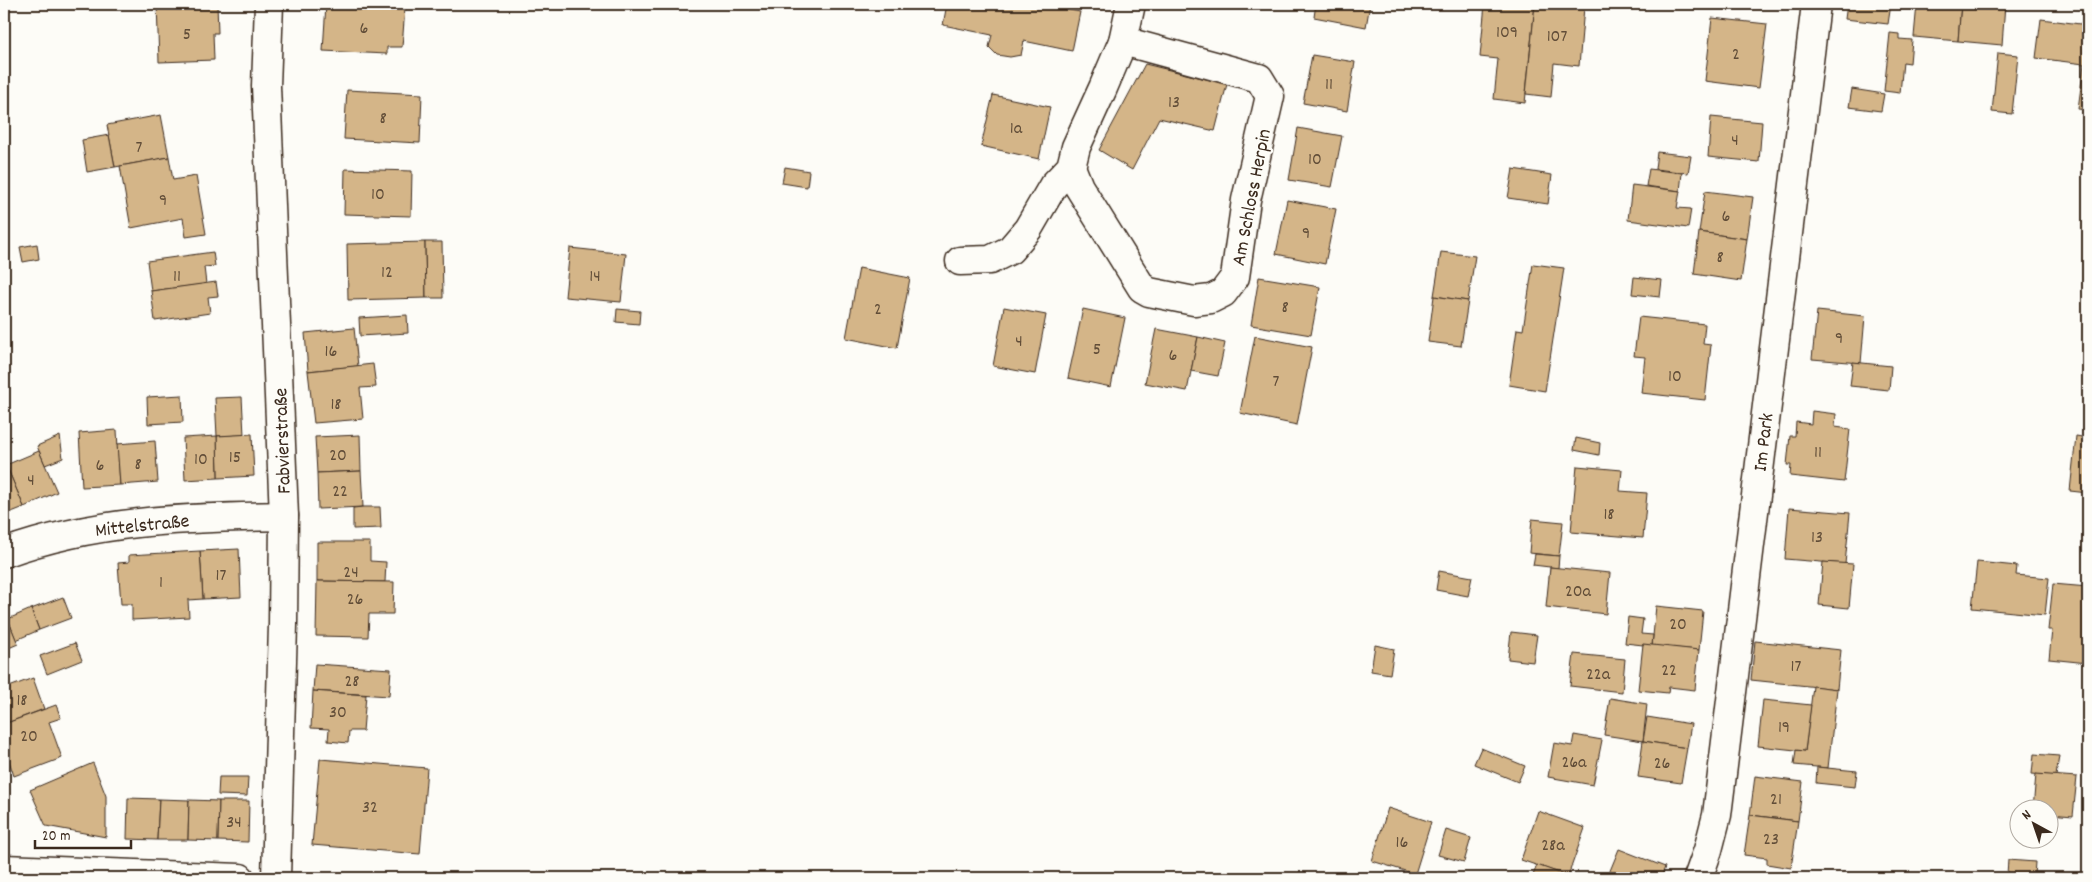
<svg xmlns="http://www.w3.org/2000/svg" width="2092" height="882" font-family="Dekko,sans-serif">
  <rect width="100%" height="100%" fill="#fdfcf7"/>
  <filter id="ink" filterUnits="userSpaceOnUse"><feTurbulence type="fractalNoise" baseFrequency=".02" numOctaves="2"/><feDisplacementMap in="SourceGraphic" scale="10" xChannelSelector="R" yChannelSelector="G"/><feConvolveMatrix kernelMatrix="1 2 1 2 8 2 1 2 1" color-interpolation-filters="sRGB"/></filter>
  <g filter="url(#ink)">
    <g fill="#d4b588" stroke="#3b2a1e">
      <polygon points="157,4 217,4 218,33 213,33 214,60 159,62"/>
      <polygon points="326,4 405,8 402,47 387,47 387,54 323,51"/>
      <polygon points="947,4 1039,4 1080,12 1072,51 1024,41 1021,55 1010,57 997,55 989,47 992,35 943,25"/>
      <polygon points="1316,4 1370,4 1366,27 1314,17"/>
      <polygon points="1485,4 1535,4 1525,103 1494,99 1498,59 1480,57"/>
      <polygon points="1535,4 1584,7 1579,66 1554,63 1551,97 1526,94"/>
      <polygon points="1847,4 1891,4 1888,24 1845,19"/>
      <polygon points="1917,4 1961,4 1958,41 1914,37"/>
      <polygon points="1961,4 2005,4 2002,45 1958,41"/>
      <polygon points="1712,18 1767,24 1759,88 1705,81"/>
      <polygon points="2041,19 2088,25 2088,110 2078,109 2084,64 2036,58"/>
      <polygon points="1890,33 1899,34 1899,39 1912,40 1910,63 1903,62 1900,93 1884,91"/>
      <polygon points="1998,53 2018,55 2012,114 1992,112"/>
      <polygon points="1312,55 1355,62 1347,111 1303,103"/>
      <polygon points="1145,64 1227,84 1215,131 1159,118 1132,170 1099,150"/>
      <polygon points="1852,89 1884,94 1881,111 1849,107"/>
      <polygon points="347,90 422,94 420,143 344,139"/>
      <polygon points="993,95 1050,107 1039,159 981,146"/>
      <polygon points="161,115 169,157 115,167 107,125"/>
      <polygon points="1711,117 1762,122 1759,162 1708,157"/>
      <polygon points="1298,128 1342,136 1332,187 1289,180"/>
      <polygon points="109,135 115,167 87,172 82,140"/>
      <polygon points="1657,152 1691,156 1688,173 1655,169"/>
      <polygon points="169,157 173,180 196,176 206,234 186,237 183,218 131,228 120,166"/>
      <polygon points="785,167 809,171 807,187 782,183"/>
      <polygon points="345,169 412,171 411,216 344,214"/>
      <polygon points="1513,169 1552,175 1548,204 1508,198"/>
      <polygon points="1649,169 1682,173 1680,191 1646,186"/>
      <polygon points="1632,185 1680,191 1677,208 1691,209 1688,228 1628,220"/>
      <polygon points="1705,191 1753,197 1747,239 1699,232"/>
      <polygon points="1287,200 1336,209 1325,264 1276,254"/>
      <polygon points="8,219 8,236 4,237 4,220"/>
      <polygon points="1699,232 1747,239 1741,281 1694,274"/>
      <polygon points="425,242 426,298 348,300 347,244"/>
      <polygon points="425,242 442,242 443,298 426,298"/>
      <polygon points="37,244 39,259 23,262 20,247"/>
      <polygon points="570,248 626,254 621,302 565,297"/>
      <polygon points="213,252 215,266 204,267 206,284 151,291 147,261"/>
      <polygon points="1441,252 1475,256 1468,301 1434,296"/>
      <polygon points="1533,264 1564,268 1545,391 1509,385 1517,329 1523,330"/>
      <polygon points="859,268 910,278 897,348 846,338"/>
      <polygon points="1259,277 1320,287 1311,335 1251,325"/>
      <polygon points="1634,277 1662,280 1660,297 1632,294"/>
      <polygon points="216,282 218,296 208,297 210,313 155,321 151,291"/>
      <polygon points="1434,296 1468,301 1461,346 1428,342"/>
      <polygon points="1004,307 1046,315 1035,374 993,366"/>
      <polygon points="617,309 640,311 639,324 616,322"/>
      <polygon points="1083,309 1125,318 1111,387 1068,378"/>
      <polygon points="1817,311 1865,316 1861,363 1812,359"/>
      <polygon points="407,315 408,333 360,336 359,318"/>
      <polygon points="1639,317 1705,324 1703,344 1711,345 1705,400 1641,393 1645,357 1634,356"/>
      <polygon points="354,328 358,366 308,371 305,333"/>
      <polygon points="1156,329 1198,337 1187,391 1145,383"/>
      <polygon points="1255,336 1312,347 1297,425 1240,413"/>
      <polygon points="1198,337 1225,343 1218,376 1191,371"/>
      <polygon points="1853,362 1891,366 1889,390 1850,386"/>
      <polygon points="373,364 376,387 360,388 363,419 314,423 308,371"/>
      <polygon points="182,395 183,422 148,424 147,397"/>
      <polygon points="242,397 244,435 217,436 215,398"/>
      <polygon points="1812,411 1836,414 1835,427 1850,429 1844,482 1790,476 1791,465 1787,465 1790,436 1795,436 1796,422 1811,424"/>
      <polygon points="117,430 120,485 82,487 79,433"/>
      <polygon points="252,434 254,476 218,478 217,436"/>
      <polygon points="360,435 361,471 317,473 315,437"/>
      <polygon points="60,436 63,458 45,465 37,446"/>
      <polygon points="217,436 218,478 185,480 183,438"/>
      <polygon points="2076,436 2088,438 2088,493 2070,491"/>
      <polygon points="1576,438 1600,443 1599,455 1574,450"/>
      <polygon points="155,441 158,482 120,485 117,444"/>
      <polygon points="39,451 57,492 24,507 6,465"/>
      <polygon points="6,465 24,507 4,515 4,466"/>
      <polygon points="1577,466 1622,470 1620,491 1647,493 1643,538 1571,532"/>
      <polygon points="361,471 363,507 318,509 317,473"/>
      <polygon points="363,507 380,507 381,528 353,529 353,508"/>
      <polygon points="1789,508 1850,513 1845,564 1785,559"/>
      <polygon points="1532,519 1563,522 1559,556 1529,553"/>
      <polygon points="317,542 370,542 370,561 386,562 385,582 317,581"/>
      <polygon points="239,549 241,597 203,599 200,551"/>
      <polygon points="200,551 203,599 188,600 189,617 132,620 132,604 121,604 118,563 129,562 129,555"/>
      <polygon points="1535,554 1559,556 1558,568 1533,565"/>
      <polygon points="1823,562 1853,564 1849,608 1819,605"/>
      <polygon points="1977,562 2017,566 2016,575 2049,578 2045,615 1972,608"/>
      <polygon points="1550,567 1610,573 1606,614 1546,607"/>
      <polygon points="1439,571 1472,577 1468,596 1436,590"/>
      <polygon points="317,581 394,582 393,614 369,614 368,637 316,636"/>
      <polygon points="2053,584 2088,587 2088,663 2049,659 2052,630 2048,630"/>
      <polygon points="63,597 71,618 39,630 31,609"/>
      <polygon points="1656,606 1703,611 1699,650 1652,646"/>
      <polygon points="31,609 39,630 16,640 8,619"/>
      <polygon points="4,610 18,644 4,650"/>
      <polygon points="1628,617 1643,619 1641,634 1653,635 1652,646 1625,643"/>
      <polygon points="1511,632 1537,635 1533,662 1508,659"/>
      <polygon points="1755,641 1841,650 1837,689 1751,680"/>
      <polygon points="75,643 82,660 47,674 40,656"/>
      <polygon points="1643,644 1699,650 1695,690 1669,687 1668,693 1638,690"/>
      <polygon points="1375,645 1394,649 1390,674 1371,671"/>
      <polygon points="1574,654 1625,659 1622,692 1570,686"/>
      <polygon points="315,664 391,669 389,696 313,691"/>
      <polygon points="33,678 44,709 4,724 4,689"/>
      <polygon points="1813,686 1837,689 1828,768 1794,765 1796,750 1805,751"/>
      <polygon points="313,691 366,695 363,731 349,731 348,743 328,741 329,729 311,728"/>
      <polygon points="1610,698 1647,704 1643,741 1604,735"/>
      <polygon points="1763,700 1811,705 1805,751 1758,746"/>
      <polygon points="56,705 61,718 49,722 62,758 14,776 4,746 4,724"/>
      <polygon points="1647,717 1691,724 1687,748 1643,741"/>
      <polygon points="1574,735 1602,740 1593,785 1548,777 1554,743 1572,746"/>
      <polygon points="1643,741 1687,748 1681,783 1638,777"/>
      <polygon points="1481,748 1525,766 1518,782 1474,764"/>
      <polygon points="2034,754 2059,756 2056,776 2032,774"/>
      <polygon points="320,759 427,768 420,854 312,845"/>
      <polygon points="93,763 106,796 106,837 46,826 30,790"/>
      <polygon points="1817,767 1857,771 1855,787 1816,783"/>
      <polygon points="2036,774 2077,777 2073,816 2050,814 2050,810 2033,810"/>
      <polygon points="1755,776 1803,782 1798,821 1750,815"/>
      <polygon points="219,777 248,777 247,796 218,795"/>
      <polygon points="128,798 159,799 157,840 127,839"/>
      <polygon points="159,799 189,800 188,840 157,840"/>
      <polygon points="189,800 219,801 218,841 188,840"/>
      <polygon points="219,801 249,801 248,842 218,841"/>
      <polygon points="1388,808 1431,822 1415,874 1372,861"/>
      <polygon points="1538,811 1585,828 1568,876 1521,860"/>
      <polygon points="1750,815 1798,821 1791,868 1767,864 1767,858 1744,855"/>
      <polygon points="1446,830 1471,838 1464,862 1438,855"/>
      <polygon points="1619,849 1665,867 1661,878 1607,878"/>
      <polygon points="2008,860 2035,862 2034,877 2007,874"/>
      <polygon points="1537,865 1568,876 1574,878 1532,878"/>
      <polygon points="2013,875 2034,877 2049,878 2013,878"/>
    </g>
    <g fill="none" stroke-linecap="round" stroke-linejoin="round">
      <g stroke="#3b2a1e" stroke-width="31">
        <g id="street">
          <polyline points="269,4 266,86 284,516 283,625 276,878"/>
          <polyline points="1071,167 1079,187 1142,288 1149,292 1194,301 1211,299 1223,293 1235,277 1246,200 1270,96 1259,78 1123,41"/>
          <polyline points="960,261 990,260 1010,250 1028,229 1053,186 1071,167 1076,147 1103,88 1123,41 1131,4"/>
          <path d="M4,553C98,519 186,518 284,516"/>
          <polyline points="4,869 240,878"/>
          <polyline points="1698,878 1708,850 1717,815 1816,4"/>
        </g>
      </g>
      <use href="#street" stroke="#fdfcf7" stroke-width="28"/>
    </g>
  </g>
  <g text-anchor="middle" stroke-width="4.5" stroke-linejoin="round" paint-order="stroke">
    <g font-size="18" fill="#614d38">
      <text x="364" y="33">6</text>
      <text x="1507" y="37">109</text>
      <text x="187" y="39">5</text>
      <text x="1557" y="41">107</text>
      <text x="1736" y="59">2</text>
      <text x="1329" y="89">11</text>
      <text x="1174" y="107">13</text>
      <text x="383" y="123">8</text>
      <text x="1016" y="133">1a</text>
      <text x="1735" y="145">4</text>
      <text x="139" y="152">7</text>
      <text x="1315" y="164">10</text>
      <text x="378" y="199">10</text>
      <text x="163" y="205">9</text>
      <text x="1726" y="221">6</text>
      <text x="1306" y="238">9</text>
      <text x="1720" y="262">8</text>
      <text x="387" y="277">12</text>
      <text x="177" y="281">11</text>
      <text x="595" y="281">14</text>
      <text x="1285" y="312">8</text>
      <text x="878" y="314">2</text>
      <text x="1839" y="343">9</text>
      <text x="1019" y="346">4</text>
      <text x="1097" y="354">5</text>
      <text x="331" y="356">16</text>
      <text x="1173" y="360">6</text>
      <text x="1675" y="381">10</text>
      <text x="1276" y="386">7</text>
      <text x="336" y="409">18</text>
      <text x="1818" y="457">11</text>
      <text x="338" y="460">20</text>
      <text x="235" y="462">15</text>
      <text x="201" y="464">10</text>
      <text x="138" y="469">8</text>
      <text x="100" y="470">6</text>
      <text x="31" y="485">4</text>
      <text x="340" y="496">22</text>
      <text x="1609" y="519">18</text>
      <text x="1817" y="542">13</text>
      <text x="351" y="577">24</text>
      <text x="221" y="580">17</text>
      <text x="161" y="587">1</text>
      <text x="1578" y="596">20a</text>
      <text x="355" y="604">26</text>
      <text x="1678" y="629">20</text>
      <text x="1796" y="671">17</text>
      <text x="1669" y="675">22</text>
      <text x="1598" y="679">22a</text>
      <text x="352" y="686">28</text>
      <text x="22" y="705">18</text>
      <text x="338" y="717">30</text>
      <text x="1784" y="732">19</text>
      <text x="29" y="741">20</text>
      <text x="1574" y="767">26a</text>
      <text x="1662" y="768">26</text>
      <text x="1776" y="804">21</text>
      <text x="370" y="812">32</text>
      <text x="234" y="827">34</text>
      <text x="1771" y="844">23</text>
      <text x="1402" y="847">16</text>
      <text x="1553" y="850">28a</text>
    </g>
    <g font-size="20" fill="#3b2a1e" stroke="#fdfcf7">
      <text transform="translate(1250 197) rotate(-79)" y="7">Am Schloss Herpin</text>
      <text transform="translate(281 441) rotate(-92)" y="7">Fabvierstraße</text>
      <text transform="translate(1762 442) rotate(-83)" y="7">Im Park</text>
      <text transform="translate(142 524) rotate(-6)" y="7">Mittelstraße</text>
    </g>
  </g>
  <rect width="2092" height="882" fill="none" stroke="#fdfcf7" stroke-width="20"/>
  <rect x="10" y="10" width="2072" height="862" fill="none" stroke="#3b2a1e" stroke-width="2" filter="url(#ink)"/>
  <g transform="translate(2034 824) rotate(320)"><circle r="24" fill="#fdfcf7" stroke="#afa8a0"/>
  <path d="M0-4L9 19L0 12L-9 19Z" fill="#3b2a1e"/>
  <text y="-8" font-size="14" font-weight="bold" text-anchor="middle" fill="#3b2a1e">N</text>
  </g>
  <path d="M35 840v8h96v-8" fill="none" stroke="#3b2a1e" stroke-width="2.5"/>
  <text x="42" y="840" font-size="15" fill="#3b2a1e" stroke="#fdfcf7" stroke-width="4" paint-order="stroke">20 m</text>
</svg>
